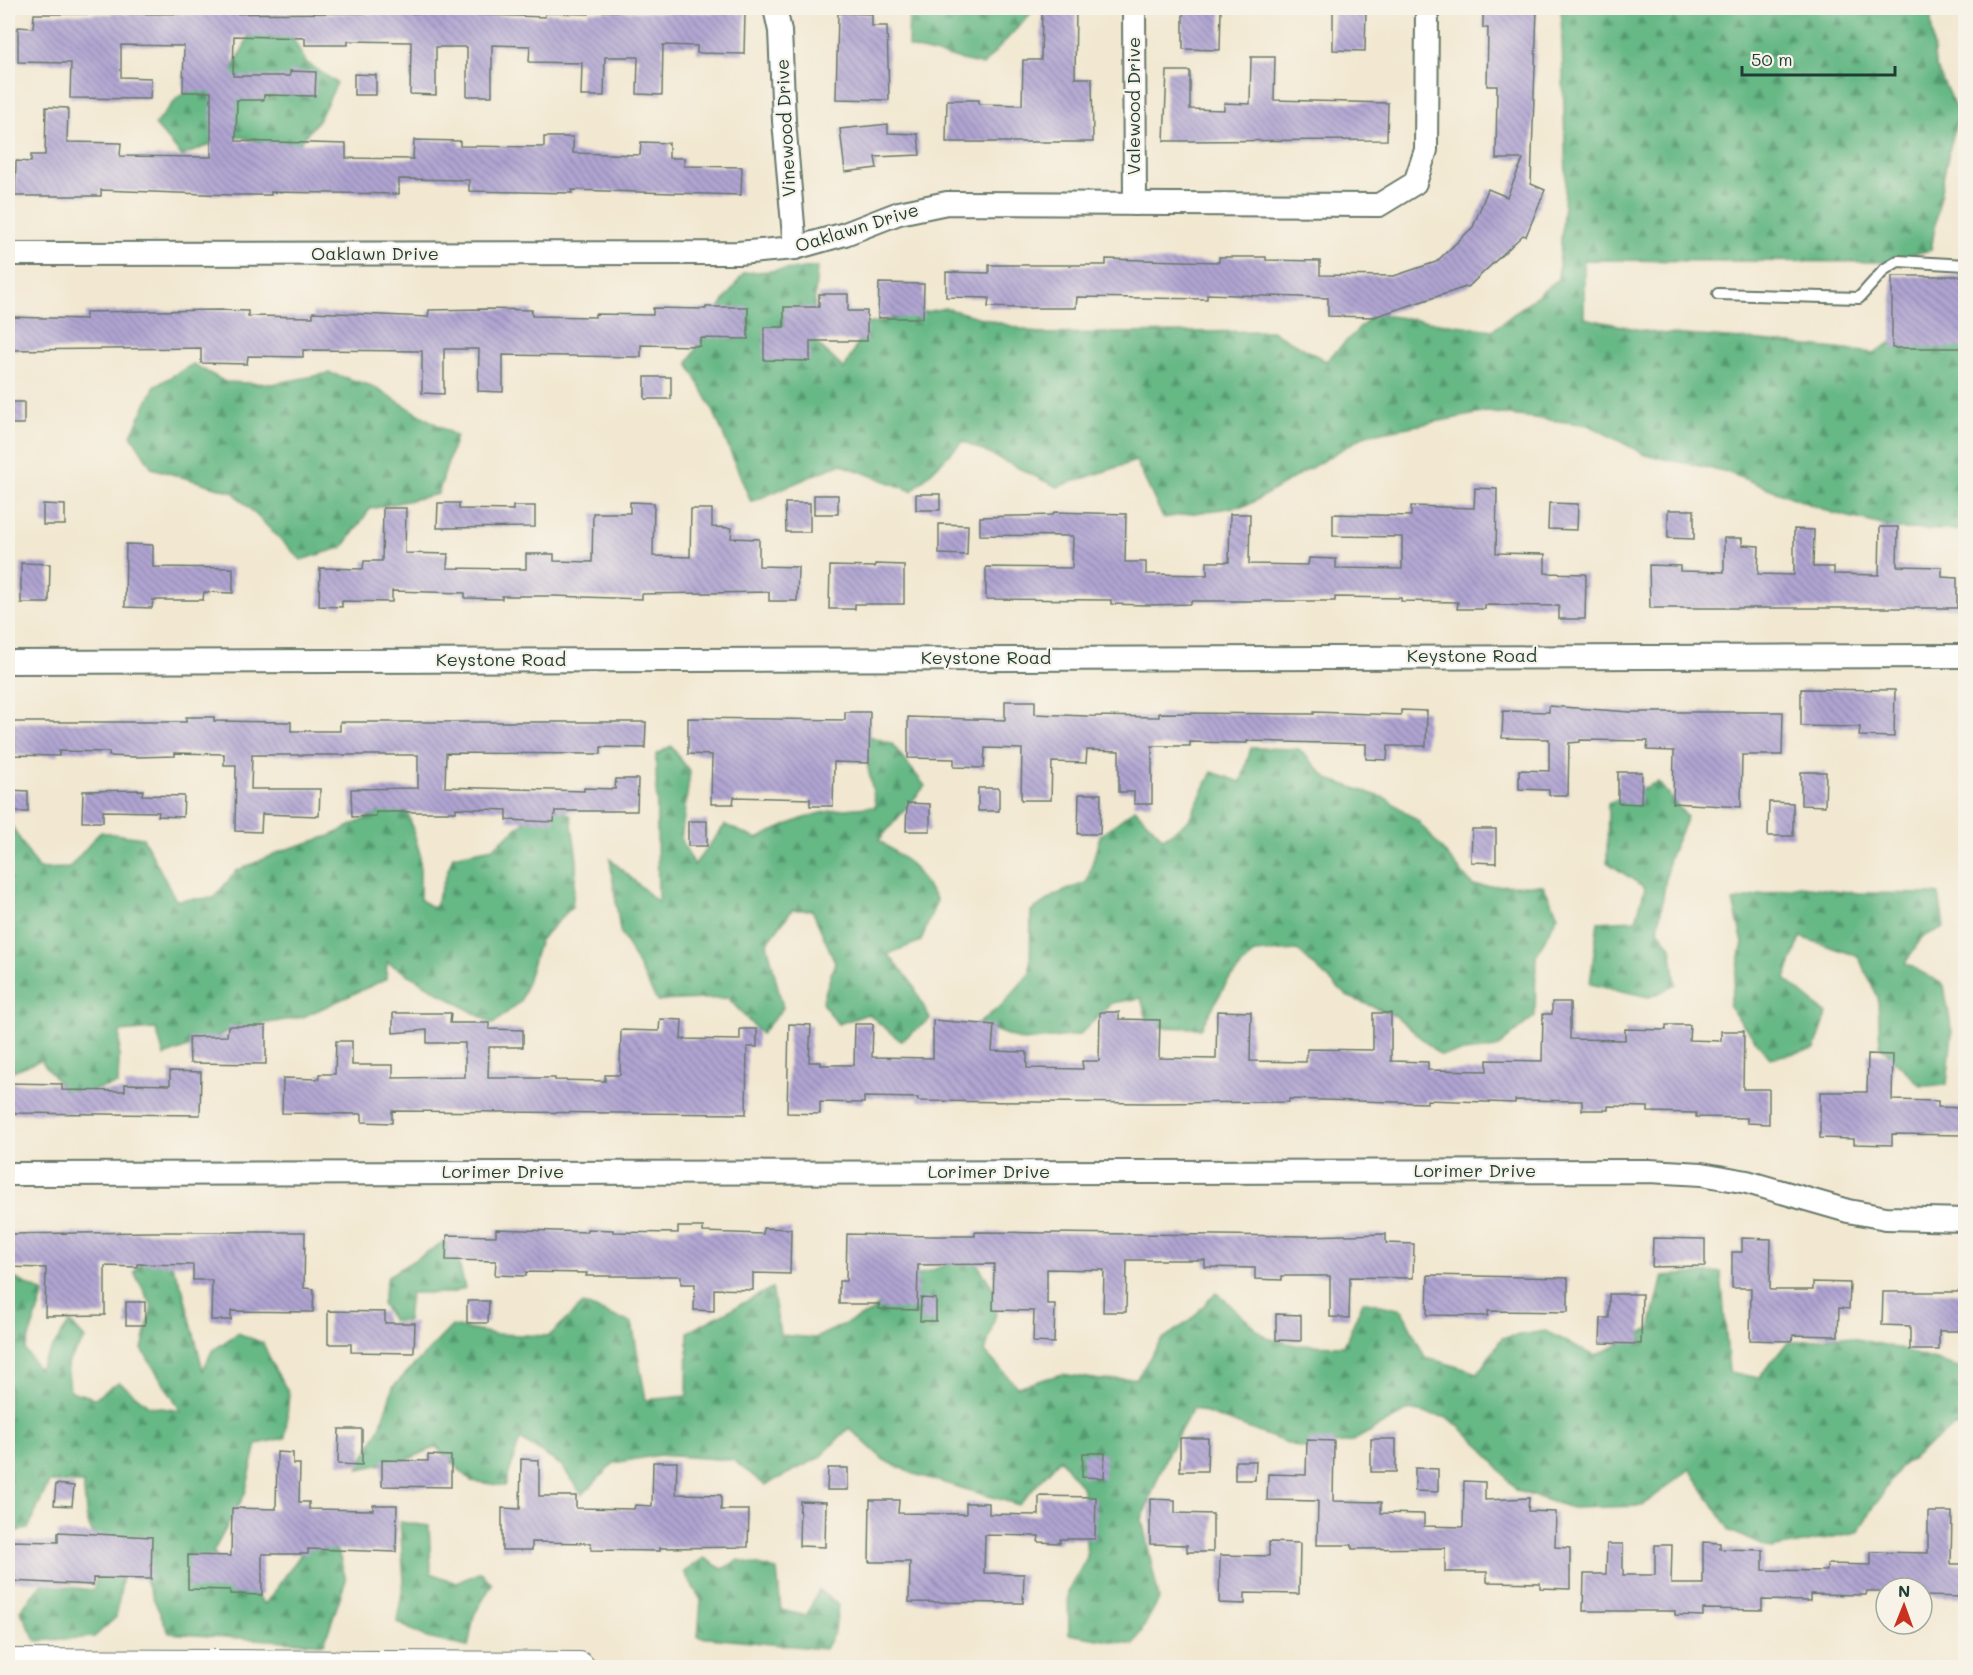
<svg xmlns="http://www.w3.org/2000/svg" width="1973" height="1675" font-family="Mali,sans-serif">
  <defs>
    <pattern id="forest-firs" width="22" height="20" patternUnits="userSpaceOnUse" patternTransform="scale(1.5)"><rect width="22" height="20" fill="#66b885"/><path d="M5 1l3.5 6h-7zM16 11l3.5 6h-7z" fill="#53976e"/></pattern>
    <pattern id="building-back-hatch" width="6" height="6" patternUnits="userSpaceOnUse" patternTransform="scale(1.5)"><rect width="6" height="6" fill="#b0a4d2"/><path d="M-1 5l2 2M0 0l6 6M5-1l2 2" fill="none" stroke="#8f87ab"/></pattern>
  </defs>
  <rect width="100%" height="100%" fill="#f7f3e8"/>
  <filter id="ink" filterUnits="userSpaceOnUse"><feTurbulence type="fractalNoise" baseFrequency=".0167" numOctaves="2"/><feDisplacementMap in="SourceGraphic" scale="12" xChannelSelector="R" yChannelSelector="G"/><feConvolveMatrix kernelMatrix="1 2 1 2 8 2 1 2 1" color-interpolation-filters="sRGB"/></filter>
  <filter id="wash" filterUnits="userSpaceOnUse"><feTurbulence type="fractalNoise" baseFrequency=".008" numOctaves="4" result="noise"/><feDisplacementMap in="SourceGraphic" scale="24" xChannelSelector="R" yChannelSelector="G"/><feGaussianBlur stdDeviation="1.35" result="paint"/><feColorMatrix in="noise" values="0 0 0 0 0 0 0 0 0 0 0 0 0 0 0 0 0 1.4 0 .05"/><feComposite in="paint" operator="in"/></filter>
  <g filter="url(#wash)">
    <rect width="100%" height="100%" fill="#f2e8d1"/>
    <g fill="url(#forest-firs)" stroke="#427a5c" stroke-width="1.5">
      <polygon points="909,8 1027,8 1032,12 983,65 908,47"/>
      <polygon points="1561,8 1930,8 1935,64 1958,114 1944,174 1931,250 1885,262 1584,260 1584,318 1655,333 1742,339 1874,353 1929,320 1965,333 1965,530 1899,529 1833,513 1724,471 1646,455 1589,425 1487,412 1366,435 1248,505 1163,518 1136,461 1057,487 963,441 912,491 840,464 751,502 714,412 688,363 716,312 744,273 817,267 812,338 844,369 868,324 945,308 1040,334 1272,331 1326,361 1374,314 1493,330 1558,279 1566,178"/>
      <polygon points="253,28 288,29 306,62 337,83 319,119 294,150 233,135 182,156 155,125 178,97 233,68"/>
      <polygon points="193,364 225,382 272,384 330,373 372,386 456,436 438,494 370,509 343,547 301,560 233,492 152,468 131,435 155,386"/>
      <path d="M861,733L892,744L925,786L879,840L912,865L937,900L921,941L888,954L912,983L930,1019L901,1041L868,1014L838,1024L822,1003L835,962L812,910H792L767,943L783,1008L761,1034L728,998L657,1001L620,931L610,859L658,902L656,755L671,746L690,772L681,839L694,865L725,825L757,839C804,816 823,808 876,807Z"/>
      <polygon points="1251,748 1299,749 1328,779 1387,799 1418,821 1473,886 1543,885 1558,915 1536,956 1535,1016 1496,1048 1440,1055 1396,1016 1347,996 1297,950 1254,953 1227,982 1201,1028 1149,1027 1141,998 1112,1003 1079,1035 1023,1041 978,1024 1003,1004 1030,973 1031,911 1055,895 1087,882 1100,836 1135,809 1163,838 1188,821 1212,772 1241,782"/>
      <polygon points="1658,782 1687,817 1669,858 1658,930 1671,947 1676,985 1649,997 1590,984 1598,922 1636,920 1645,888 1607,862 1608,803"/>
      <polygon points="549,801 571,816 577,861 572,907 540,940 521,1001 493,1024 387,962 386,979 303,1017 238,1028 164,1056 156,1029 120,1032 118,1084 68,1096 41,1060 8,1073 8,820 38,869 69,868 100,832 143,838 176,900 214,898 236,871 284,850 330,836 387,808 408,813 420,854 420,899 434,909 453,856 493,848"/>
      <polygon points="1800,886 1858,893 1939,894 1944,927 1922,937 1905,963 1944,985 1952,1033 1947,1085 1921,1086 1880,1046 1878,997 1858,956 1801,937 1785,979 1827,1014 1815,1049 1770,1058 1729,1007 1743,943 1733,901"/>
      <polygon points="444,1242 456,1252 465,1288 452,1293 410,1293 407,1321 393,1321 382,1304 388,1276"/>
      <polygon points="972,1256 1000,1299 985,1352 1017,1387 1062,1374 1100,1380 1137,1378 1161,1340 1190,1321 1216,1292 1266,1338 1296,1345 1344,1346 1363,1301 1402,1310 1425,1357 1478,1373 1502,1338 1545,1331 1595,1356 1650,1329 1663,1276 1721,1272 1729,1372 1759,1378 1787,1343 1842,1336 1889,1346 1965,1369 1965,1428 1953,1427 1899,1468 1858,1532 1771,1549 1730,1531 1690,1469 1642,1506 1572,1508 1517,1491 1481,1446 1449,1418 1409,1410 1351,1442 1301,1448 1193,1408 1166,1457 1142,1519 1159,1599 1134,1645 1069,1634 1068,1592 1087,1557 1083,1489 1060,1459 1019,1505 914,1474 884,1460 849,1428 819,1458 765,1485 733,1460 659,1455 614,1463 582,1495 561,1465 520,1439 505,1486 471,1481 436,1447 409,1459 358,1469 381,1425 393,1387 452,1326 494,1334 549,1336 583,1304 632,1323 646,1400 687,1396 688,1332 772,1288 780,1335 815,1338 871,1312 912,1277"/>
      <polygon points="146,1257 168,1257 182,1287 203,1370 212,1351 238,1333 263,1343 274,1368 289,1393 285,1438 257,1444 245,1494 213,1552 265,1604 317,1532 339,1554 346,1580 324,1644 169,1633 142,1573 124,1569 116,1617 94,1637 36,1641 20,1610 42,1584 93,1590 103,1558 87,1521 83,1483 49,1482 28,1529 9,1532 8,1275 44,1293 25,1350 38,1369 70,1322 85,1339 67,1363 70,1391 95,1398 119,1382 149,1406 181,1411 142,1349 152,1306 134,1272"/>
      <polygon points="400,1522 429,1526 431,1573 456,1583 481,1572 492,1584 474,1615 468,1647 427,1638 397,1622 404,1581"/>
      <polygon points="704,1558 722,1569 739,1560 777,1570 781,1610 806,1616 819,1590 838,1604 835,1631 825,1649 698,1637 701,1600 684,1572"/>
    </g>
    <g id="blocks">
      <g fill="url(#building-back-hatch)">
        <polygon points="1042,8 1076,9 1075,78 1092,78 1093,142 946,142 947,100 979,100 979,104 1022,105 1023,60 1041,60"/>
        <polygon points="1183,8 1221,8 1220,50 1183,49"/>
        <polygon points="1333,8 1366,8 1365,51 1333,50"/>
        <polygon points="1483,8 1537,8 1531,184 1545,190 1526,236 1523,235 1469,286 1374,317 1328,316 1328,298 1207,294 1207,299 1077,297 1076,308 1019,308 988,307 989,298 946,297 946,272 989,273 989,265 1106,265 1106,259 1219,262 1219,257 1266,257 1266,260 1320,261 1320,275 1394,276 1436,262 1473,227 1488,189 1507,197 1523,159 1496,159 1497,86 1487,86 1488,28 1483,28"/>
        <polygon points="589,11 745,13 744,54 697,53 697,46 663,45 662,95 637,94 638,57 605,57 604,96 581,96 582,63 529,62 530,46 492,45 492,96 467,96 467,47 436,47 436,95 410,94 411,42 348,41 348,45 305,45 305,38 234,36 233,76 290,76 290,71 316,72 315,96 264,95 264,100 237,100 236,141 346,144 346,158 413,159 414,140 460,141 460,146 544,147 544,137 573,137 573,153 640,155 641,142 669,143 669,158 684,158 684,166 742,167 741,195 572,190 572,193 469,191 469,180 399,179 399,194 271,192 271,195 230,195 101,190 101,196 15,196 16,161 31,162 31,155 45,155 46,107 68,108 67,142 121,143 120,156 211,157 211,92 183,92 184,46 121,45 121,77 151,78 150,99 70,98 71,63 18,62 18,27 33,28 34,14 423,13 545,17 545,13 589,14"/>
        <polygon points="838,13 872,14 872,26 887,26 889,100 836,99"/>
        <polygon points="1251,57 1275,57 1274,100 1388,103 1387,140 1164,141 1167,71 1190,71 1190,109 1224,110 1224,103 1250,104"/>
        <polygon points="354,74 376,75 376,95 354,95"/>
        <polygon points="888,124 888,133 918,134 920,155 875,157 877,168 845,172 840,129"/>
        <rect x="1892" y="276" width="73" height="72"/>
        <polygon points="879,283 924,284 923,318 878,318"/>
        <polygon points="819,294 848,294 848,311 867,311 867,341 810,341 810,361 764,360 764,327 784,327 784,307 819,307"/>
        <polygon points="706,307 748,307 748,339 700,338 700,346 641,345 641,357 503,355 503,392 478,391 479,349 444,349 444,394 422,393 422,351 303,350 303,357 248,356 247,364 201,363 201,348 8,350 8,317 86,319 86,312 220,310 248,311 248,316 313,317 313,312 428,317 429,310 485,309 532,310 532,316 595,317 595,314 653,315 653,308 706,309"/>
        <rect x="645" y="377" width="26" height="22"/>
        <rect x="8" y="402" width="16" height="22"/>
        <polygon points="1475,488 1497,489 1496,553 1545,554 1545,573 1586,574 1585,619 1559,619 1559,606 1485,605 1485,609 1457,609 1458,602 1401,601 1401,598 1335,597 1335,601 1191,601 1191,604 1146,605 1111,604 1111,600 986,599 986,567 1072,568 1073,536 980,535 980,517 1053,515 1054,512 1126,514 1125,562 1146,562 1146,574 1207,575 1207,562 1229,562 1230,514 1250,514 1249,564 1308,565 1309,558 1336,559 1336,568 1402,569 1402,537 1333,536 1333,514 1411,516 1411,506 1474,508"/>
        <rect x="916" y="494" width="24" height="16"/>
        <rect x="814" y="495" width="24" height="19"/>
        <polygon points="630,502 654,503 653,556 690,557 691,509 712,509 712,527 732,528 731,538 759,539 759,566 798,567 797,601 769,601 769,592 642,594 642,599 553,596 502,596 502,599 465,598 465,593 392,591 392,602 342,601 342,607 319,606 320,568 363,569 364,561 382,561 383,508 406,508 405,553 448,554 447,568 526,569 526,554 554,554 554,561 592,562 593,513 630,513"/>
        <polygon points="438,503 459,503 459,509 513,510 513,506 535,506 535,527 437,528"/>
        <polygon points="785,503 810,503 810,532 786,532"/>
        <polygon points="1549,503 1578,504 1577,530 1548,529"/>
        <polygon points="43,504 65,505 65,525 43,525"/>
        <polygon points="1668,510 1694,510 1694,539 1668,538"/>
        <polygon points="939,524 968,525 967,555 939,554"/>
        <polygon points="1880,527 1898,527 1897,566 1942,567 1942,577 1957,578 1957,608 1650,608 1649,565 1680,566 1680,571 1724,572 1724,538 1742,538 1742,545 1759,546 1758,574 1794,575 1794,529 1814,530 1813,567 1834,567 1834,574 1879,575"/>
        <polygon points="126,544 153,545 153,567 233,568 233,593 204,592 203,600 153,600 152,608 125,607"/>
        <polygon points="21,563 50,564 49,603 21,603"/>
        <polygon points="875,564 904,565 904,604 855,604 855,609 829,609 830,566 875,567"/>
        <polygon points="1801,689 1895,690 1894,737 1859,736 1860,727 1801,726"/>
        <polygon points="1005,701 1035,701 1035,714 1087,716 1159,717 1159,713 1314,714 1314,712 1401,715 1401,710 1427,711 1426,746 1388,746 1387,760 1366,759 1366,744 1247,741 1247,743 1190,742 1190,746 1152,746 1152,804 1134,804 1134,792 1119,792 1119,751 1087,750 1086,763 1052,762 1051,800 1021,800 1022,749 985,748 984,768 954,767 954,759 908,758 908,717 1005,720"/>
        <polygon points="1549,706 1630,712 1783,712 1782,755 1742,755 1741,807 1673,803 1674,751 1647,750 1648,741 1580,740 1580,742 1569,743 1568,795 1549,795 1549,790 1519,789 1519,770 1549,771 1549,739 1502,738 1503,711 1549,712"/>
        <polygon points="845,712 870,712 869,763 834,762 833,806 810,806 810,799 734,797 733,804 711,804 712,755 688,754 688,718 845,720"/>
        <polygon points="186,717 214,717 214,721 291,722 291,731 340,731 340,722 646,722 645,748 601,747 601,754 446,753 445,787 584,791 584,788 615,789 616,779 638,779 637,811 555,811 554,822 507,820 507,810 456,808 456,812 376,812 376,816 352,817 351,789 418,788 418,755 252,755 251,789 320,789 319,816 262,814 261,832 235,831 236,765 224,765 224,754 175,753 175,756 136,757 109,756 109,752 59,751 59,756 8,755 8,722 186,722"/>
        <polygon points="1618,772 1642,772 1641,804 1618,803"/>
        <polygon points="1801,772 1826,772 1825,806 1801,805"/>
        <rect x="978" y="788" width="21" height="23"/>
        <polygon points="8,790 28,791 28,812 8,812"/>
        <polygon points="143,790 142,795 184,796 183,817 158,816 159,812 103,811 103,822 82,822 83,791"/>
        <polygon points="1079,794 1101,794 1100,834 1078,834"/>
        <polygon points="1769,802 1793,803 1793,836 1768,836"/>
        <polygon points="907,803 930,804 930,831 906,831"/>
        <rect x="688" y="821" width="19" height="25"/>
        <polygon points="1472,829 1496,829 1496,863 1471,862"/>
        <polygon points="1552,1002 1570,1002 1570,1039 1625,1040 1625,1029 1666,1030 1666,1025 1690,1025 1689,1040 1721,1041 1721,1031 1744,1031 1743,1089 1769,1089 1769,1124 1747,1123 1747,1118 1696,1117 1696,1113 1648,1112 1648,1107 1608,1106 1608,1110 1582,1110 1582,1101 1515,1100 1515,1103 1427,1100 1427,1103 1289,1099 1289,1102 1152,1103 918,1101 918,1098 864,1097 864,1103 820,1102 820,1114 787,1113 789,1024 811,1025 809,1062 821,1062 821,1065 854,1065 855,1024 873,1024 872,1057 933,1058 933,1020 994,1025 992,1051 1027,1052 1027,1068 1083,1069 1082,1061 1099,1061 1100,1012 1119,1012 1119,1019 1160,1020 1159,1058 1216,1059 1217,1011 1251,1012 1250,1061 1306,1062 1307,1049 1373,1050 1373,1013 1391,1013 1391,1061 1428,1062 1428,1070 1487,1071 1487,1060 1542,1061 1543,1014 1552,1014"/>
        <polygon points="393,1013 451,1013 450,1023 489,1023 489,1029 523,1030 523,1047 489,1047 488,1078 555,1078 555,1080 605,1081 605,1075 620,1075 621,1030 659,1031 660,1019 682,1020 681,1039 740,1040 740,1029 757,1029 757,1047 747,1047 746,1114 392,1111 392,1123 362,1122 362,1114 282,1113 283,1078 319,1079 319,1074 335,1074 336,1041 352,1041 352,1065 393,1065 393,1078 465,1077 465,1043 427,1043 427,1030 393,1033"/>
        <polygon points="228,1026 266,1026 266,1064 190,1063 189,1037 227,1036"/>
        <polygon points="1868,1054 1893,1055 1892,1100 1938,1101 1938,1107 1965,1108 1965,1135 1892,1134 1892,1145 1854,1144 1854,1139 1820,1138 1820,1092 1867,1092"/>
        <polygon points="170,1071 201,1072 200,1115 8,1113 8,1083 62,1084 62,1090 125,1091 125,1084 170,1085"/>
        <polygon points="678,1227 703,1227 703,1232 763,1234 763,1228 791,1229 790,1274 753,1273 753,1290 714,1289 714,1311 694,1310 695,1284 681,1284 681,1276 586,1276 587,1273 526,1272 526,1276 495,1275 496,1261 446,1260 447,1235 496,1236 496,1229 587,1232 587,1229 613,1230 613,1232 678,1233"/>
        <polygon points="152,1232 305,1232 304,1288 314,1289 313,1312 231,1311 231,1320 211,1320 212,1280 193,1280 193,1265 137,1264 137,1267 105,1266 105,1315 45,1316 46,1268 8,1267 8,1234"/>
        <polygon points="975,1232 1305,1236 1386,1234 1386,1243 1414,1244 1413,1278 1350,1277 1349,1318 1330,1317 1330,1276 1282,1276 1282,1280 1255,1279 1255,1268 1205,1267 1205,1260 1127,1260 1126,1312 1103,1312 1104,1270 1047,1269 1047,1304 1055,1304 1054,1343 1033,1342 1034,1311 993,1310 994,1264 918,1265 917,1310 879,1309 879,1304 839,1304 839,1281 846,1281 847,1234 932,1236 975,1236"/>
        <polygon points="1653,1238 1705,1239 1705,1266 1652,1267"/>
        <polygon points="1742,1238 1771,1239 1770,1290 1813,1290 1813,1282 1850,1283 1849,1309 1839,1308 1838,1336 1793,1335 1792,1341 1750,1340 1751,1288 1732,1288 1732,1252 1742,1252"/>
        <polygon points="1428,1275 1568,1278 1568,1312 1488,1311 1488,1316 1427,1315"/>
        <polygon points="1883,1292 1965,1292 1965,1331 1939,1331 1939,1350 1910,1350 1910,1326 1882,1325"/>
        <polygon points="1609,1294 1642,1294 1641,1344 1600,1343 1601,1318 1609,1318"/>
        <polygon points="921,1298 936,1299 936,1321 920,1321"/>
        <polygon points="467,1301 489,1301 488,1323 467,1323"/>
        <rect x="126" y="1302" width="19" height="23"/>
        <polygon points="328,1311 385,1312 385,1323 415,1323 414,1353 351,1352 351,1344 328,1344"/>
        <polygon points="1276,1314 1301,1315 1301,1341 1276,1340"/>
        <polygon points="339,1429 362,1429 362,1465 338,1464"/>
        <polygon points="1180,1438 1208,1438 1207,1471 1180,1471"/>
        <rect x="1371" y="1439" width="25" height="33"/>
        <polygon points="1307,1440 1334,1441 1333,1501 1381,1502 1381,1513 1424,1514 1424,1526 1463,1527 1464,1481 1485,1482 1485,1500 1529,1498 1528,1511 1556,1512 1555,1547 1570,1548 1570,1589 1540,1588 1540,1583 1487,1582 1487,1572 1445,1572 1445,1548 1352,1549 1352,1545 1317,1545 1318,1501 1267,1500 1268,1474 1306,1475"/>
        <polygon points="277,1452 293,1453 293,1464 300,1464 299,1502 309,1502 309,1509 373,1510 373,1505 397,1505 396,1552 308,1549 308,1554 262,1554 262,1595 230,1594 230,1590 188,1589 188,1555 231,1556 232,1508 276,1509"/>
        <polygon points="1083,1453 1105,1453 1104,1478 1082,1477"/>
        <polygon points="428,1455 451,1456 451,1487 382,1486 382,1460 428,1461"/>
        <polygon points="521,1459 539,1460 539,1496 576,1496 576,1508 634,1509 635,1505 652,1506 653,1462 677,1462 676,1494 721,1495 721,1510 749,1510 748,1547 660,1548 660,1551 591,1550 591,1543 532,1542 532,1550 502,1550 502,1508 520,1509"/>
        <polygon points="1235,1461 1256,1461 1255,1480 1235,1480"/>
        <polygon points="828,1468 848,1468 848,1490 827,1490"/>
        <polygon points="1415,1468 1438,1469 1438,1492 1415,1491"/>
        <polygon points="56,1484 74,1486 72,1506 54,1505"/>
        <polygon points="1039,1496 1096,1497 1095,1539 1060,1539 1060,1543 1038,1542 1039,1536 985,1535 984,1573 1024,1574 1023,1603 909,1602 910,1562 869,1562 870,1500 899,1500 898,1513 966,1514 966,1503 989,1503 989,1514 1039,1515"/>
        <polygon points="1150,1499 1175,1500 1175,1513 1213,1514 1213,1552 1187,1552 1187,1545 1150,1544"/>
        <polygon points="800,1501 826,1502 825,1547 799,1546"/>
        <polygon points="1928,1512 1952,1512 1951,1564 1965,1564 1965,1597 1922,1596 1922,1588 1886,1588 1886,1591 1867,1591 1866,1595 1810,1594 1810,1601 1762,1600 1762,1610 1703,1609 1703,1616 1675,1615 1675,1611 1583,1611 1584,1574 1606,1574 1607,1544 1623,1544 1623,1575 1655,1575 1655,1545 1672,1545 1671,1584 1703,1584 1703,1542 1720,1543 1720,1549 1763,1550 1763,1570 1827,1571 1827,1564 1871,1565 1871,1552 1928,1553"/>
        <polygon points="58,1532 152,1537 151,1579 93,1578 93,1585 10,1581 11,1541 58,1542"/>
        <polygon points="1269,1542 1300,1543 1299,1594 1245,1593 1245,1604 1219,1603 1220,1555 1269,1556"/>
      </g>
    </g>
  </g>
  <g filter="url(#ink)">
    <use href="#blocks" fill-opacity="0" stroke="#69796b" stroke-width="1.5"/>
    <g fill="none" stroke-linecap="round" stroke-linejoin="round">
      <g stroke="#69796b" stroke-width="14">
        <polyline id="lane" points="1718,294 1859,298 1885,269 1898,261 1966,265"/>
      </g>
      <g stroke="#69796b" stroke-width="26">
        <g id="street">
          <polyline points="775,8 780,31 784,121 795,248"/>
          <polyline points="1134,8 1135,204"/>
          <polyline points="8,254 738,253 795,248 845,234 899,213 947,203 1379,205 1415,183 1426,150 1427,8"/>
          <polyline points="8,662 1966,656"/>
          <polyline points="8,1174 1649,1171 1702,1174 1747,1182 1848,1211 1886,1218 1966,1220"/>
        </g>
      </g>
      <g stroke="#69796b" stroke-width="34">
        <polyline id="secondary" points="8,1665 579,1668"/>
      </g>
      <use href="#lane" stroke="#fff" stroke-width="10"/>
      <use href="#street" stroke="#fff" stroke-width="22"/>
      <use href="#secondary" stroke="#fff" stroke-width="32"/>
    </g>
  </g>
  <g text-anchor="middle" stroke-width="4.5" stroke-linejoin="round" paint-order="stroke">
    <g font-size="18" fill="#1f3d34" stroke="#f7f3e8">
      <text transform="translate(1134 106) rotate(-90)" y="6">Valewood Drive</text>
      <text transform="translate(786 128) rotate(-93)" y="6">Vinewood Drive</text>
      <text transform="translate(857 228) rotate(-17)" y="6">Oaklawn Drive</text>
      <text x="375" y="260">Oaklawn Drive</text>
      <text x="1472" y="662">Keystone Road</text>
      <text x="986" y="664">Keystone Road</text>
      <text x="501" y="666">Keystone Road</text>
      <text x="1475" y="1177">Lorimer Drive</text>
      <text x="503" y="1178">Lorimer Drive</text>
      <text x="989" y="1178">Lorimer Drive</text>
    </g>
  </g>
  <rect width="1973" height="1675" fill="none" stroke="#f7f3e8" stroke-width="30"/>
  <g transform="translate(1904 1606) rotate(1)"><circle r="28" fill="#f7f3e8" stroke="#a1aaa0" stroke-width="1.5"/>
  <path d="M0-4.5L10 22L0 15L-10 22Z" fill="#c8321e"/>
  <text y="-9" font-size="16" font-weight="bold" text-anchor="middle" fill="#1f3d34">N</text>
  </g>
  <path d="M1742 66v9h153v-9" fill="none" stroke="#1f3d34" stroke-width="3"/>
  <text x="1751" y="66" font-size="18" fill="#1f3d34" stroke="#f7f3e8" stroke-width="4.5" paint-order="stroke">50 m</text>
</svg>
